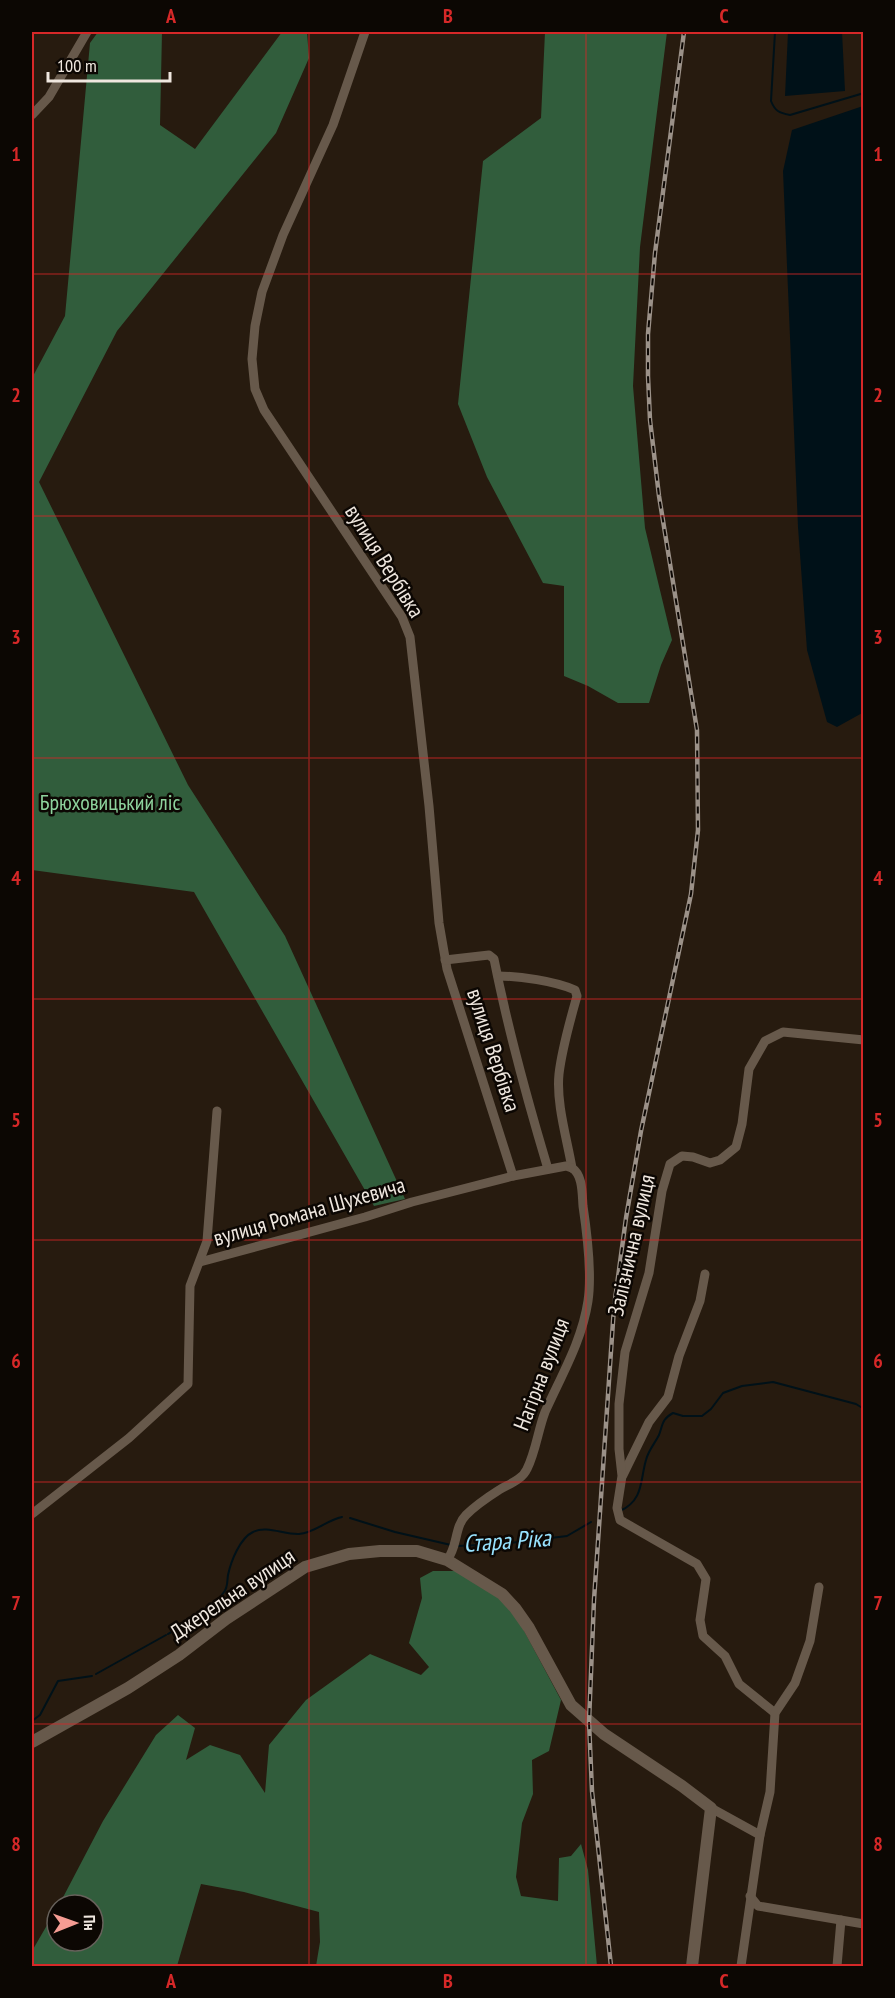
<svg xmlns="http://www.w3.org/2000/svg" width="895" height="1998" font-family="'PT Sans Narrow',sans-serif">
  <rect width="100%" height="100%" fill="#271b0f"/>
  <g fill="#315d3c">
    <polygon points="98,32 162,32 160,125 195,149 282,32 307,32 309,58 276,133 117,331 39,482 188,785 285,936 405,1199 374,1206 194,892 32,870 32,378 65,316 90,43"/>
    <polygon points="545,32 667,32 640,247 633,386 645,528 672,640 661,665 649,703 618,703 588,686 564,676 564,586 543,583 487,477 458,404 483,161 541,118"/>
    <polygon points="433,1571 463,1571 507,1599 561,1700 549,1751 532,1760 533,1794 522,1823 516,1877 521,1896 558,1901 559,1858 571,1856 581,1844 588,1870 597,1966 316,1966 320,1942 319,1912 244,1892 201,1884 177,1966 32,1966 32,1951 57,1908 57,1941 93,1941 93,1905 59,1905 103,1821 156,1735 178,1715 195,1728 186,1760 210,1745 240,1755 265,1793 269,1745 306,1700 370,1654 421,1675 429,1667 409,1643 422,1598 420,1578"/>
  </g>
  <g fill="#001118">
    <polygon points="788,32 842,32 845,91 785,96"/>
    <polygon points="863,106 864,712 837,727 827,722 807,650 798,527 783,171 792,130"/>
  </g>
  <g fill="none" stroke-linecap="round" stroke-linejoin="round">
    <g stroke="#001118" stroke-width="2">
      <path d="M775,32L771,101C775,111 779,113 790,115L864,93"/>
      <path d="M620,1511C644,1500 640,1480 646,1460C648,1451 655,1443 659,1435C663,1424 662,1419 673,1413L683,1416H702L711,1409L723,1393L742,1386L773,1382L856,1404L864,1409"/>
      <polyline points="350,1518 395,1532 451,1545"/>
      <polyline points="457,1546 502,1544 567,1536 591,1522"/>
      <path d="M168,1634C184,1624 214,1608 224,1592C228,1587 227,1581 228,1575C231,1561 240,1538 253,1532C266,1525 285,1535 299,1534C314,1533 327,1520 342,1517"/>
      <polyline points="96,1674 166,1635"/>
      <polyline points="32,1721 40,1715 58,1681 92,1676"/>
    </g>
    <g stroke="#67594b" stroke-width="9">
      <polyline points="365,32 333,125 283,235 262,292 255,326 252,359 255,389 264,410 402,617 410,637 429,806 439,923 447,969 513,1176"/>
      <polyline points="32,115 49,97 87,32"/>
      <path d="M445,960L489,955L494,959C508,1030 527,1099 548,1169"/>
      <path d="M498,976C519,976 555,981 575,990L577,996C570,1021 562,1048 559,1074C556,1103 567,1139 572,1168"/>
      <polyline points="200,1262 365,1217 412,1202 513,1176 566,1166 572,1168"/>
      <polyline points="623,1475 649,1422 668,1397 679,1356 700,1301 705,1274"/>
      <polyline points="32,1514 129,1438 188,1384 190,1286 207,1241 217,1111"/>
      <path d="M447,1560C458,1547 454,1527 466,1515C475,1506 488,1497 499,1490C509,1484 522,1480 527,1469C536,1451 538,1430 545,1412C561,1376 582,1341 588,1301C592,1274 587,1233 583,1206C582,1194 583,1175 572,1168"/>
      <polyline points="775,1713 739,1684 725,1656 703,1636 700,1620 706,1579 697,1564 620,1520 617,1508 622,1476 619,1449 619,1404 625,1352 649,1273 662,1191 670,1164 682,1156 693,1157 710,1163 720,1160 736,1147 742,1124 749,1069 765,1041 783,1032 864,1040"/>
      <polyline points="711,1808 760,1835"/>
      <polyline points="750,1896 758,1906 864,1924"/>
      <polyline points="741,1966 760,1835 770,1792 775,1713 795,1683 810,1641 819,1587"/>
      <polyline points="837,1966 841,1920"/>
    </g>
    <polyline stroke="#67594b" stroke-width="12" points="32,1742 128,1688 179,1655 226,1619 305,1567 349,1554 380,1551 417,1551 447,1560 502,1594 515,1608 529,1628 571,1705 604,1734 682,1786 711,1808 692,1966"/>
    <g stroke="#9b9188" stroke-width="4.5">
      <polyline id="rail" points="611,1966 592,1791 589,1722 594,1600 614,1307 626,1218 641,1131 691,894 698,830 697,730 659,496 650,420 648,376 648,334 655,253 684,32"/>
    </g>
    <use href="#rail" stroke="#0c0703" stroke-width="2" stroke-dasharray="7" stroke-linecap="butt"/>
  </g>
  <path fill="none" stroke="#d62828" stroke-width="1.5" stroke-opacity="0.55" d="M309,32V1966M586,32V1966M32,274H864M32,516H864M32,758H864M32,999H864M32,1240H864M32,1482H864M32,1724H864"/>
  <g text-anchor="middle" stroke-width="5" stroke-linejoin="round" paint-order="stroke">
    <g font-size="22" fill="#efe7df" stroke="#0c0703">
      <text transform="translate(385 561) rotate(58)" y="8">вулиця Вербівка</text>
      <text transform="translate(494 1050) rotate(72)" y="8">вулиця Вербівка</text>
      <text transform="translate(309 1211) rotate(-16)" y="8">вулиця Романа Шухевича</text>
      <text transform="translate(631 1245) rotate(-77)" y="8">Залізнична вулиця</text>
      <text transform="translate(541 1374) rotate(-69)" y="8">Нагірна вулиця</text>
      <text transform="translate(232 1594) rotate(-34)" y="8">Джерельна вулиця</text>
    </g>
    <g font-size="22" fill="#8dd29c" stroke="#0c0703">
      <text x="110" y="810">Брюховицький ліс</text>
    </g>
    <g font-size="24" font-style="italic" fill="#98e3ff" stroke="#0c0703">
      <text transform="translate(507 1541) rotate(-4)" y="8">Стара Ріка</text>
    </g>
  </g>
  <rect width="895" height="1998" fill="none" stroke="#0c0703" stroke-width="66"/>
  <g transform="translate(75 1923) rotate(89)"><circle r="28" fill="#0c0703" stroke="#67615b" stroke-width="1.5"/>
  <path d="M0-4.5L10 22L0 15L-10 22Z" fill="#f59c93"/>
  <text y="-9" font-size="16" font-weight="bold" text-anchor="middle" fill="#efe7df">Пн</text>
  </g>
  <path d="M48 72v9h122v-9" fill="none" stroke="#efe7df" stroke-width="3"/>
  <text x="57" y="72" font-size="18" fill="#efe7df" stroke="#0c0703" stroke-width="4.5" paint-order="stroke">100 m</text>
  <rect x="33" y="33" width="829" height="1932" fill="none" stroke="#d62828" stroke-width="2"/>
  <g font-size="20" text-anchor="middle" font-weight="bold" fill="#d62828">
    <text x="171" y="23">A</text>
    <text x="448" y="23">B</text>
    <text x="724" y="23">C</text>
    <text x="16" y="161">1</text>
    <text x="878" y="161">1</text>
    <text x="16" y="402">2</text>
    <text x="878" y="402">2</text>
    <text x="16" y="644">3</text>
    <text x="878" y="644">3</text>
    <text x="16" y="885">4</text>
    <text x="878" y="885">4</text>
    <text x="16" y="1127">5</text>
    <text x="878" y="1127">5</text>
    <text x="16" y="1368">6</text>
    <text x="878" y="1368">6</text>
    <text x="16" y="1610">7</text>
    <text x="878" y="1610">7</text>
    <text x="16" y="1851">8</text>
    <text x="878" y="1851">8</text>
    <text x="171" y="1988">A</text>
    <text x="448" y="1988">B</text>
    <text x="724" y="1988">C</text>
  </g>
</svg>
